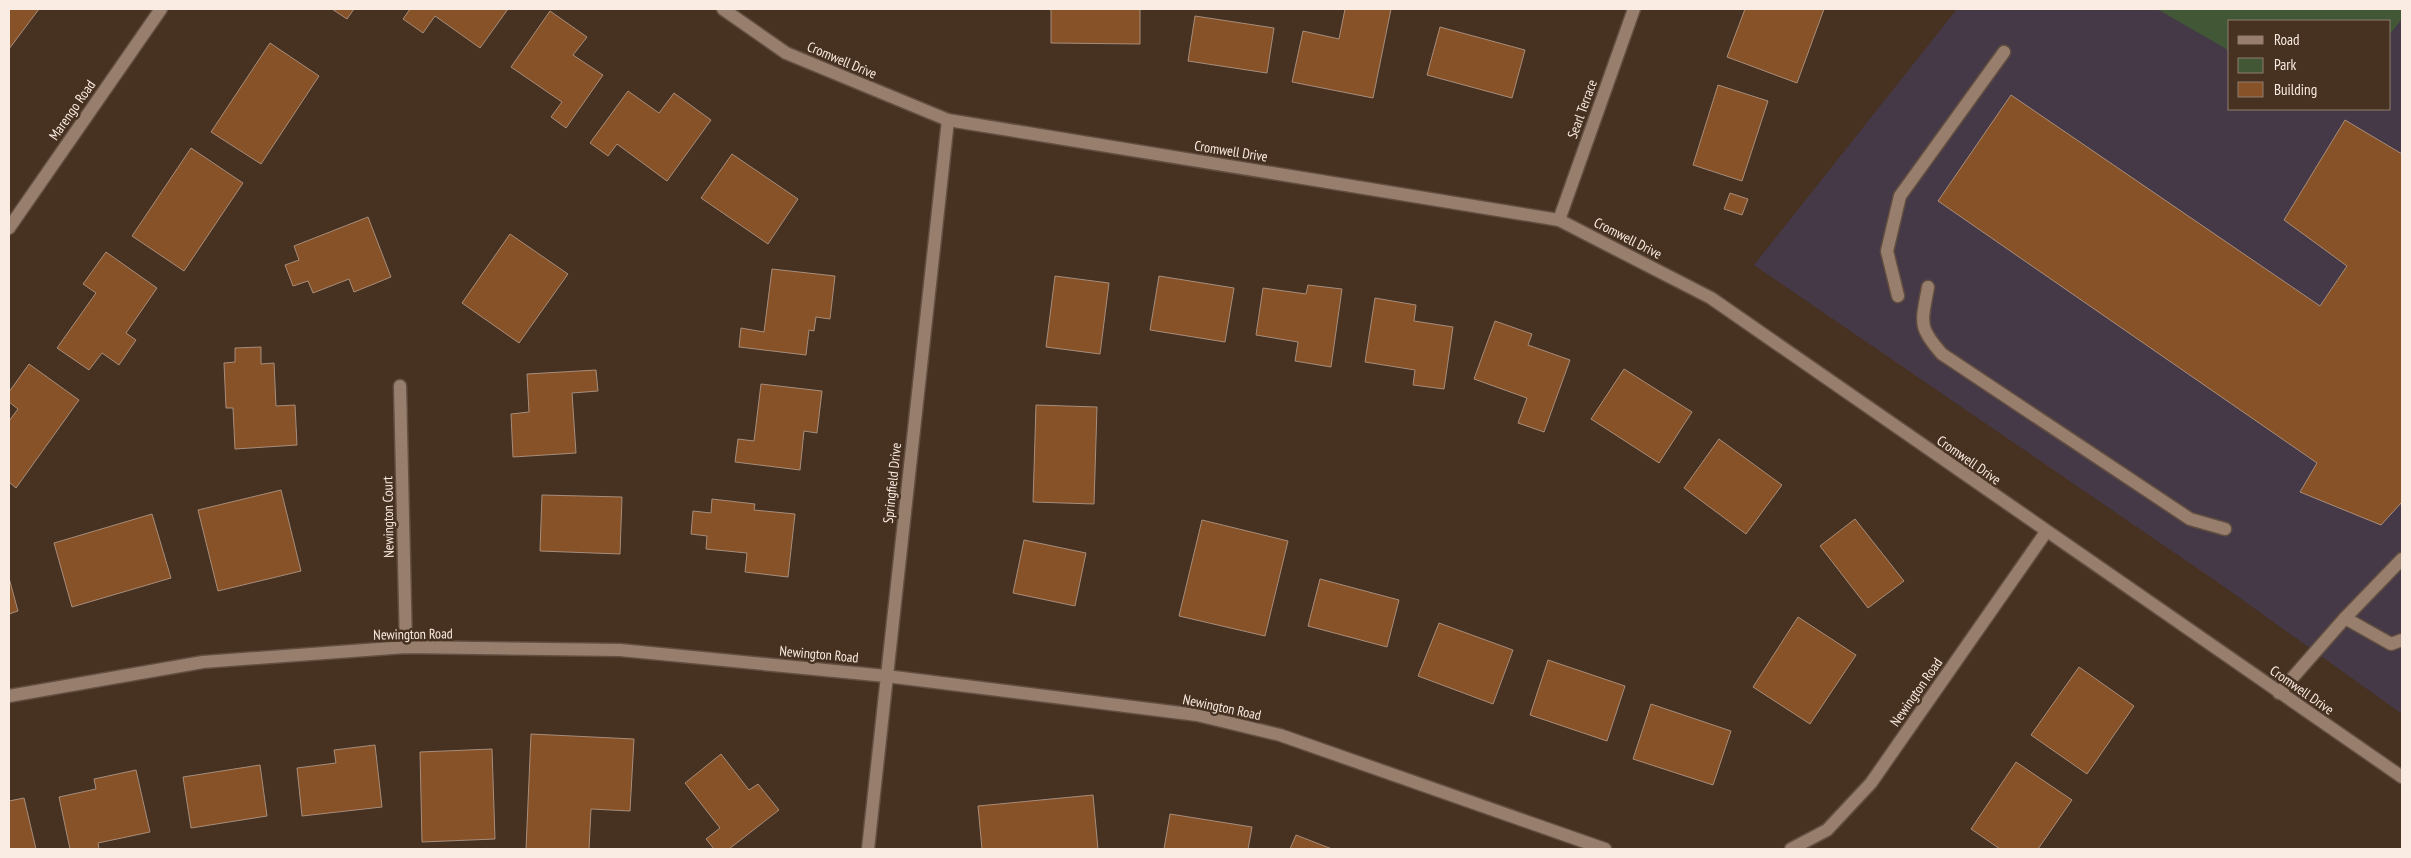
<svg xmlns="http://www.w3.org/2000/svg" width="2411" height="858" font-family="'PT Sans Narrow',sans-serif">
  <rect width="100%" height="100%" fill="#473121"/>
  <polygon fill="#463947" points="1957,9 2157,9 2230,46 2230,109 2390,109 2390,25 2402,10 2402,714 2226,588 1754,265"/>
  <polygon fill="#415735" points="2157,9 2402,9 2402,19 2390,34 2390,21 2230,21 2230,51"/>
  <g fill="#885228" stroke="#a78d7a">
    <polygon points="9,9 39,9 9,49"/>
    <polygon points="332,9 354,9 347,19"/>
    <polygon points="410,9 508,9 480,48 435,16 423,33 403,19"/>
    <polygon points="1051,9 1140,9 1140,44 1051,43"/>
    <polygon points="1345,9 1391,9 1373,98 1292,82 1303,31 1339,39"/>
    <polygon points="1745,9 1824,9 1797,83 1727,57"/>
    <polygon points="550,11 587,37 573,55 603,75 566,128 551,117 562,102 511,67"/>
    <polygon points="1195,16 1274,28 1267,73 1188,61"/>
    <polygon points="1440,27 1525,50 1512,98 1427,75"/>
    <polygon points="270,43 319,76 261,164 211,132"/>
    <polygon points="1718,85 1768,101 1742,181 1693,165"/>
    <polygon points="628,91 659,113 674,93 711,120 667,181 617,144 608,156 590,143"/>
    <polygon points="2011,95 2320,306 2347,266 2284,220 2345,120 2402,154 2402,502 2381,525 2300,492 2317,463 1938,201"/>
    <polygon points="191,148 243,183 184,271 132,236"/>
    <polygon points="732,154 798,199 768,244 701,198"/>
    <polygon points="1730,193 1748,199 1742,215 1724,209"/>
    <polygon points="368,217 391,277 354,292 349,279 313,293 308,281 293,286 285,265 299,260 294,246"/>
    <polygon points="510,234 568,274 519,343 462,303"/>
    <polygon points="106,252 157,288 126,333 136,340 119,365 102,353 89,370 57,348 96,293 83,284"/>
    <polygon points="772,269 835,276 830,319 816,317 814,331 809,330 806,355 739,347 741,328 764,332"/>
    <polygon points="1055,276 1109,283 1100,354 1046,347"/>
    <polygon points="1159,276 1234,288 1225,342 1150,330"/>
    <polygon points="1308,285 1342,289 1331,367 1295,361 1298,342 1256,335 1263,288 1306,294"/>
    <polygon points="1375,298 1416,305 1414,321 1453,327 1444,389 1413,385 1415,370 1365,362"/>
    <polygon points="1495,321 1532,334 1528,345 1570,360 1544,432 1518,423 1527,398 1474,379"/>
    <polygon points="261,347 261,364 274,363 276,406 295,405 297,445 235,449 233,408 226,408 224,363 235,362 235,348"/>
    <polygon points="29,364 79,400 16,488 9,482 9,421 18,409 9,402 9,392"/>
    <polygon points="1624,369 1692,412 1659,463 1591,419"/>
    <polygon points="596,370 598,391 572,393 576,453 513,457 511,414 529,412 527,374"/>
    <polygon points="761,384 822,391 817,433 804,431 800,470 735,462 738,439 754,441"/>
    <polygon points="1036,405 1097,407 1094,504 1033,502"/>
    <polygon points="1719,439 1782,485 1746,534 1684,488"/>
    <polygon points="281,490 301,571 218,591 198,510"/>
    <polygon points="542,495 622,497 620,554 540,551"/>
    <polygon points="712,499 755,504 754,510 795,514 788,577 745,572 747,553 706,549 707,536 691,534 693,511 711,513"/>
    <polygon points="152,514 171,578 72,607 54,543"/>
    <polygon points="1855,519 1904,581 1868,608 1820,546"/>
    <polygon points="1202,520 1288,541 1265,636 1179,616"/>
    <polygon points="1024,540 1086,553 1075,606 1013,593"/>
    <polygon points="9,578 18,611 9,614"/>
    <polygon points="1320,579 1399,600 1387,647 1308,626"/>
    <polygon points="1798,617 1856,655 1810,724 1753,687"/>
    <polygon points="1439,623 1513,650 1493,704 1418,676"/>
    <polygon points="1548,660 1625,686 1607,741 1530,715"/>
    <polygon points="2079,667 2134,706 2087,774 2031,735"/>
    <polygon points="1651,704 1731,731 1713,785 1633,759"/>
    <polygon points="531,734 634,739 630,811 591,809 589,849 526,849"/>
    <polygon points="375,745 382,807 302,816 297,768 336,763 334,750"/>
    <polygon points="492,749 495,839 422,842 420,752"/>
    <polygon points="721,754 749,790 758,784 779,810 729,849 714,849 706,839 720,828 685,783"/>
    <polygon points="2016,762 2072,800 2038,849 2000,849 1971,829"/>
    <polygon points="260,765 267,816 191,828 183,777"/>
    <polygon points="136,770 150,832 98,843 99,849 70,849 59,797 96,789 94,779"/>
    <polygon points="1093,795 1098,849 982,849 978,806"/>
    <polygon points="24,798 36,849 9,849 9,801"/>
    <polygon points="1170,814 1252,827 1248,849 1164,849"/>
    <polygon points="1296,835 1332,849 1290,849"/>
  </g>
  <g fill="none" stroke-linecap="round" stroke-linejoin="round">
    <g stroke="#624f41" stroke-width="15">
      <g id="service">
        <path d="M1928,287C1922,322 1917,326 1942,354L2190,519L2225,529"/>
        <polyline points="1898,296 1887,251 1900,196 2004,52"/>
        <polyline points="2345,618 2391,644 2402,640"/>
        <polyline points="2279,693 2345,618 2402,559"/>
      </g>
    </g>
    <g stroke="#624f41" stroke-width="15">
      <g id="minor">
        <polyline points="723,9 786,53 948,120 1559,220 1711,298 2402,777"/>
        <polyline points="1559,220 1634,9"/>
        <polyline points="9,228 161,9"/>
        <polyline points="400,386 406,647"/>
        <polyline points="9,696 203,662 406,647 620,650 886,676 1197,715 1280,735 1605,849"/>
        <polyline points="868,849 948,120"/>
        <polyline points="1791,849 1827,830 1871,783 2046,532"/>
      </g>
    </g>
    <use href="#service" stroke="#987e6c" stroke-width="12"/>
    <use href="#minor" stroke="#987e6c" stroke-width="12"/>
  </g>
  <g text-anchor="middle" stroke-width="5" stroke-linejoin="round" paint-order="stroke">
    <g font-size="14" fill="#faece2" stroke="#473121">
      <text transform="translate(842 60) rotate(23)" y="5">Cromwell Drive</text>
      <text transform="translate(1582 109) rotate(-70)" y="5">Searl Terrace</text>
      <text transform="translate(72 110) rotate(-55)" y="5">Marengo Road</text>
      <text transform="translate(1231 151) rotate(9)" y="5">Cromwell Drive</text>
      <text transform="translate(1628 238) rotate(27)" y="5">Cromwell Drive</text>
      <text transform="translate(1969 460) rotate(35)" y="5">Cromwell Drive</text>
      <text transform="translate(892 483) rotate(-84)" y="5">Springfield Drive</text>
      <text transform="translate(388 517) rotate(-91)" y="5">Newington Court</text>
      <text transform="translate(413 634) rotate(-1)" y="5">Newington Road</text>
      <text transform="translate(819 654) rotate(5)" y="5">Newington Road</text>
      <text transform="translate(2302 690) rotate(35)" y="5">Cromwell Drive</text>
      <text transform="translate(1916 692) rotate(-55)" y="5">Newington Road</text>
      <text transform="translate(1222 707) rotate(12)" y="5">Newington Road</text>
    </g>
  </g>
  <rect width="2411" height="858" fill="none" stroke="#faece2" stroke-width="20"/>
  <rect x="2228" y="20" width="162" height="90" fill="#473121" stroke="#8f7c6e"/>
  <rect x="2238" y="36" width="25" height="8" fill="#987e6c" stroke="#8f7c6e"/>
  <text x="2274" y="45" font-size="15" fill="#faece2">Road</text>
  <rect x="2238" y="58" width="25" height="15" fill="#415735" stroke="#8f7c6e"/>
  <text x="2274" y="70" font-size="15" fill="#faece2">Park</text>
  <rect x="2238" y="82" width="25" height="15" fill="#885228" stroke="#8f7c6e"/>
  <text x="2274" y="95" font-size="15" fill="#faece2">Building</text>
</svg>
